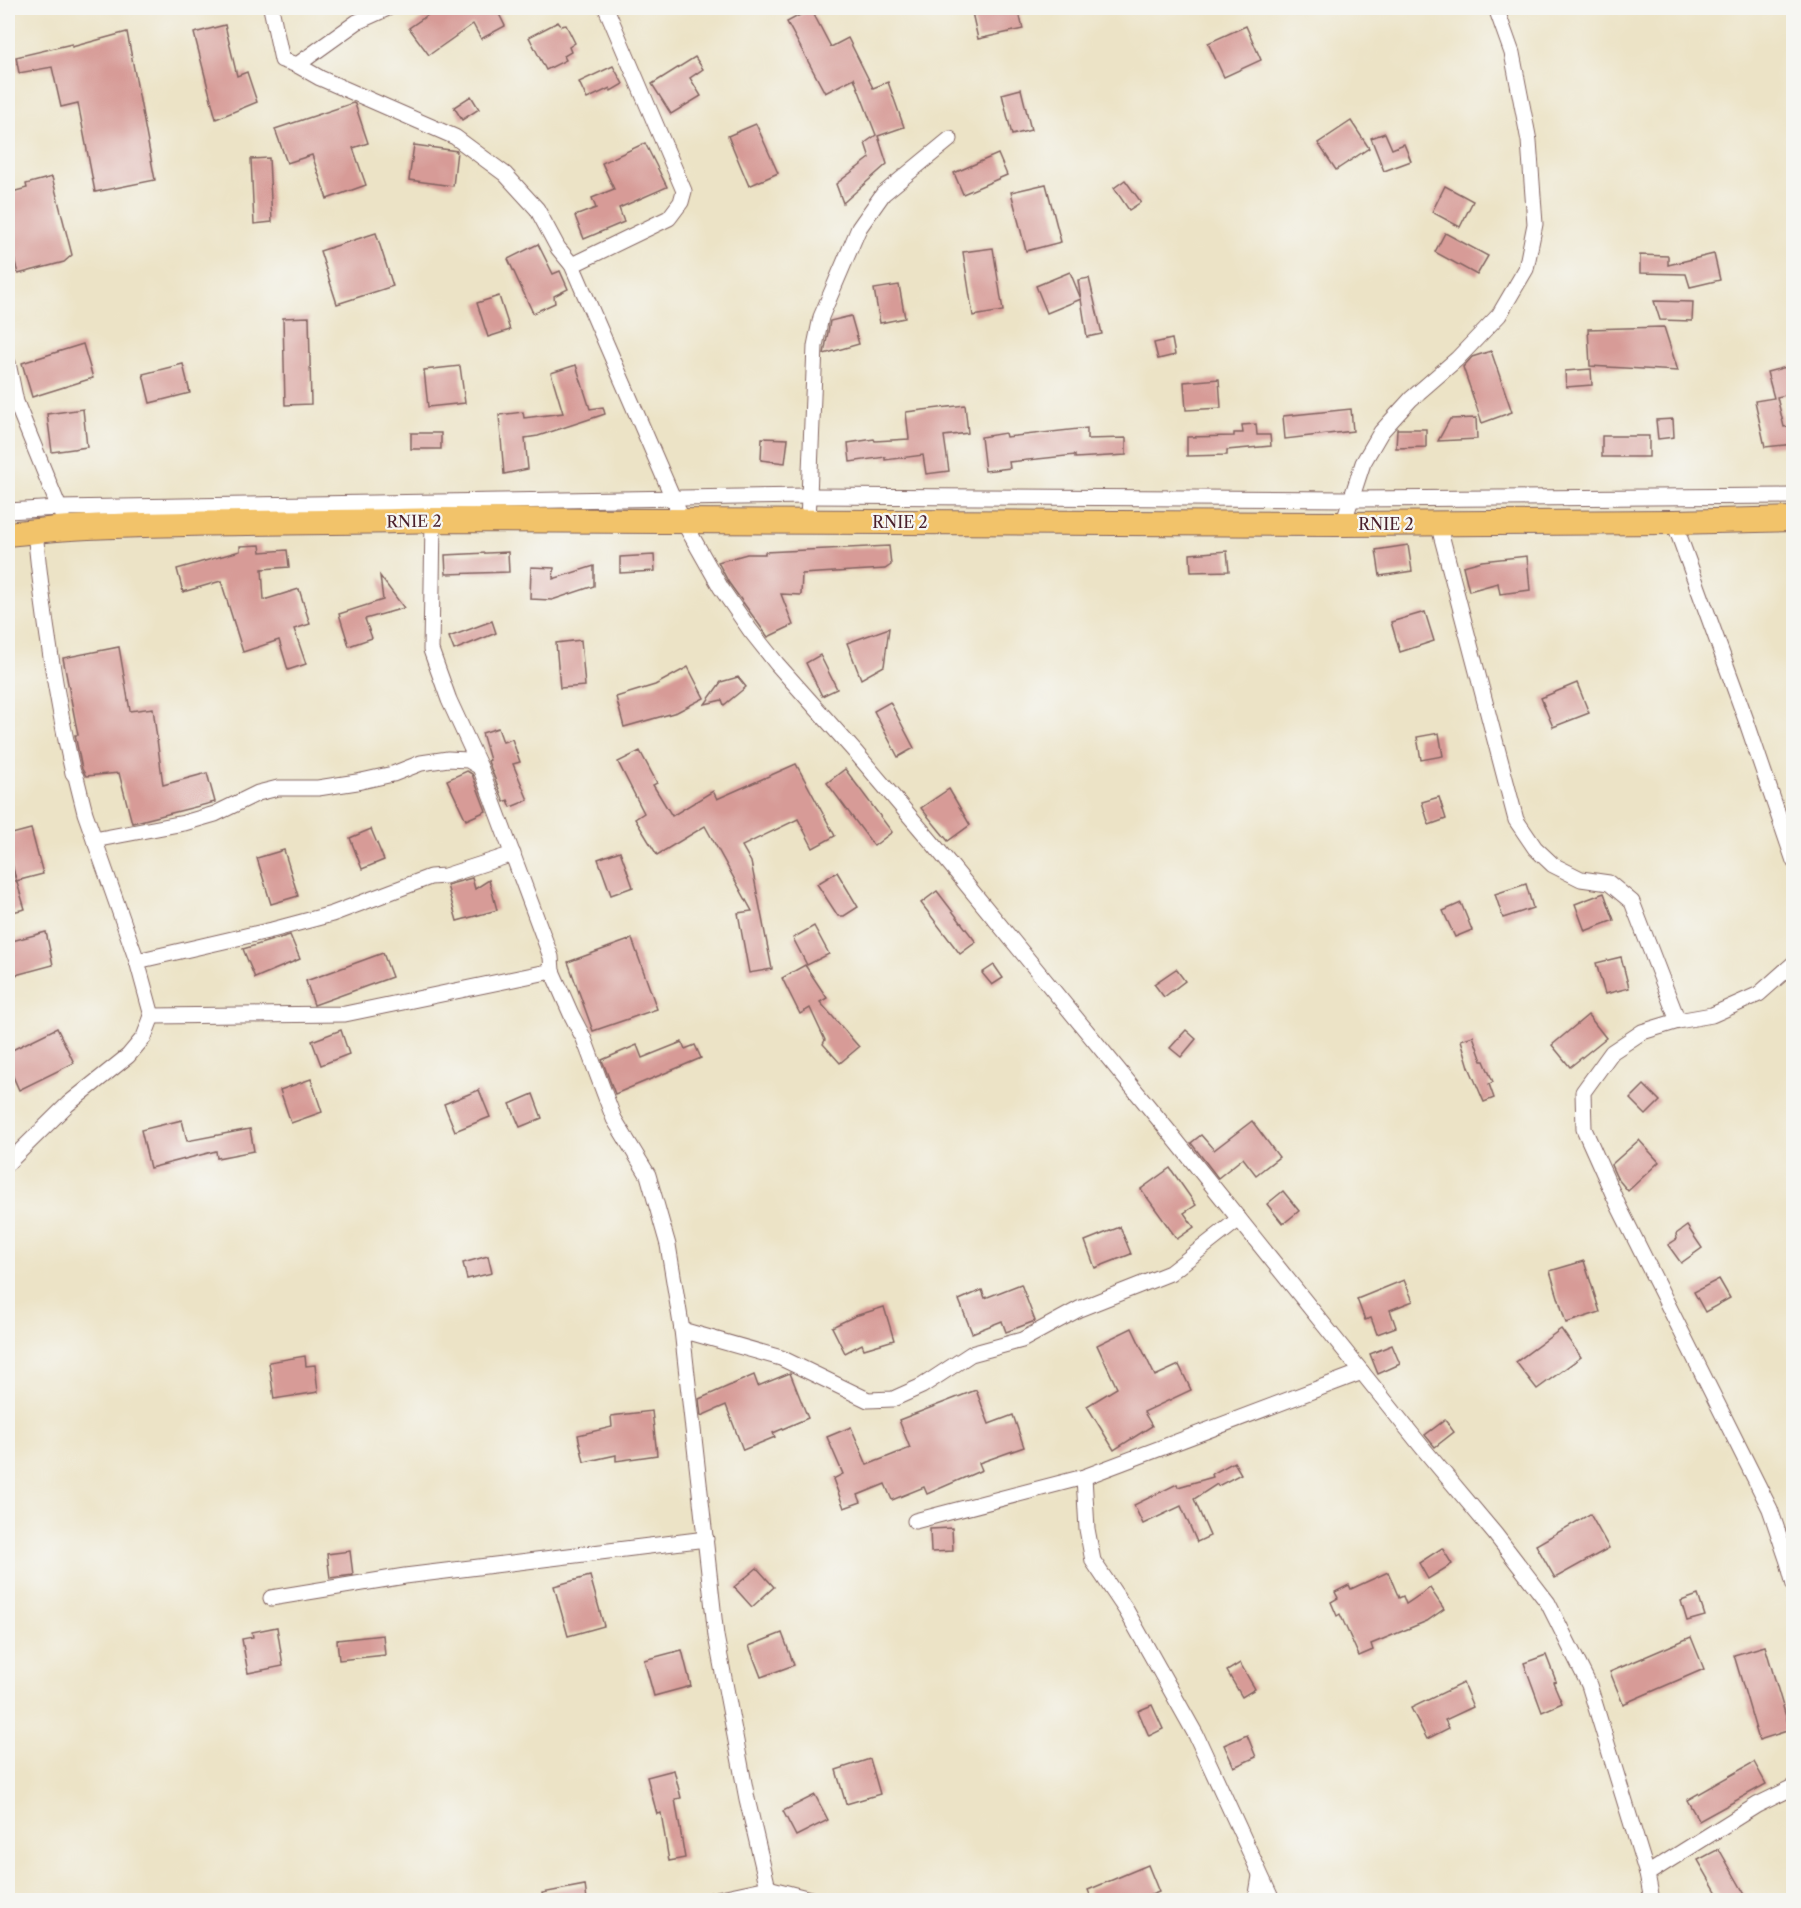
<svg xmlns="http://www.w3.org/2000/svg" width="1801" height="1908" font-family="'Libre Caslon Text',serif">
  <rect width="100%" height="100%" fill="#f6f6f2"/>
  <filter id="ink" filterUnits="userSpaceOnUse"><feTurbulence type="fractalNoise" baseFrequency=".0167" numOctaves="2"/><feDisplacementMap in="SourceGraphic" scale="12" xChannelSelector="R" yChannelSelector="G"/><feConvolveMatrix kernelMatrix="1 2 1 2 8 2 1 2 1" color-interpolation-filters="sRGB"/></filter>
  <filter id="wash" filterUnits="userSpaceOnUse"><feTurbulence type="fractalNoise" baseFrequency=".008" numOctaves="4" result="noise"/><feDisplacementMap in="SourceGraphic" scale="24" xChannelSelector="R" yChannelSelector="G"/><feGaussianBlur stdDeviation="1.35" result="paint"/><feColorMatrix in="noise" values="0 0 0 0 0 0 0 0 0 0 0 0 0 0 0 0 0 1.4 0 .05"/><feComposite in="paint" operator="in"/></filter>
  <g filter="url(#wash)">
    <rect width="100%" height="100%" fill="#ece3c6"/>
    <g id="blocks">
      <g fill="#d79b97">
        <polygon points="438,8 496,8 505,26 481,39 473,24 429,55 409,28"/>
        <polygon points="971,8 1018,8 1023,29 978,39"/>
        <polygon points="811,9 831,47 848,38 873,88 888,82 904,127 878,136 887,164 843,203 836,184 870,158 865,143 876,135 854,78 825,93 787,22"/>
        <polygon points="558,22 561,26 566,25 575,43 569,47 571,52 564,56 566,60 546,70 529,37"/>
        <polygon points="225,25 237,76 247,72 257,102 216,119 194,33"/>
        <polygon points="1246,26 1261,60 1224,77 1208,43"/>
        <polygon points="127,32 155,180 95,192 78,103 61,107 52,67 19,73 16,57 72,44 72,47"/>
        <polygon points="695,57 703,69 690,78 701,96 671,114 652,84"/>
        <polygon points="613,66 623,84 611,91 610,88 587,99 579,82"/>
        <polygon points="1021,89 1031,130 1012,135 1002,94"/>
        <polygon points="471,96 479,109 462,120 454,107"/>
        <polygon points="353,103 355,104 368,143 353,148 366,185 327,199 312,155 287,163 275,129"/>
        <polygon points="1351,121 1369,148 1336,170 1318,143"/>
        <polygon points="756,124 778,173 749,186 728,136"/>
        <polygon points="1385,133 1392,149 1404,144 1411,161 1384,171 1371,138"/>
        <polygon points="645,143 667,187 619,208 624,222 584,239 575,216 596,208 592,198 614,189 602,163"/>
        <polygon points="414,145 457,151 453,186 409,180"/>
        <polygon points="998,154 1007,175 963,194 954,173"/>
        <polygon points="269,158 272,222 254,224 251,159"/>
        <polygon points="52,177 72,255 64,262 18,274 8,234 8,193 27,188 26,184"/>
        <polygon points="1125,180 1141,202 1129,210 1114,188"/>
        <polygon points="1046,184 1061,242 1026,251 1011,192"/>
        <polygon points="1445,186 1473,201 1460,227 1432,212"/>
        <polygon points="376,233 393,286 337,304 320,251"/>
        <polygon points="1445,233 1488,256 1477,275 1435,252"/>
        <polygon points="538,244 553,274 560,271 568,289 554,296 555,303 533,313 508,259"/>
        <polygon points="993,248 1003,311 973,316 963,252"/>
        <polygon points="1714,254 1720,280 1690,287 1686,274 1640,273 1640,255 1668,256 1668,265"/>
        <polygon points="1070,272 1081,299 1047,313 1036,286"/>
        <polygon points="1089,278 1102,334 1087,337 1078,280"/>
        <polygon points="899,285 905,318 880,323 874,289"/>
        <polygon points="499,296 510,330 488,337 477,303"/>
        <polygon points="1654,301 1693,302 1692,321 1660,320"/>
        <polygon points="851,316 859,344 824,354 830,321"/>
        <polygon points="309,317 311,404 285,405 283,318"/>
        <polygon points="1664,327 1678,371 1590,366 1588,329"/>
        <polygon points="1172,339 1175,355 1158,359 1154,343"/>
        <polygon points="83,344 93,378 32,397 22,363"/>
        <polygon points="1491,351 1512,412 1482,423 1463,367 1472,357"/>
        <polygon points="183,364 190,393 150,403 143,374"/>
        <polygon points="576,365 590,409 603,407 605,414 538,436 525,438 528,469 504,474 499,415 523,412 524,418 563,413 551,373"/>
        <polygon points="1794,365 1794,393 1777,397 1784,427 1794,426 1794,444 1765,447 1755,401 1774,398 1767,372"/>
        <polygon points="460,366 465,403 428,407 424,370"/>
        <polygon points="1591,369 1592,385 1566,387 1565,371"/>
        <polygon points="1219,379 1221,408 1186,410 1184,382"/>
        <polygon points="965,405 968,433 944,436 949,471 926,474 923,455 885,460 885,457 850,462 848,443 874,439 875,441 909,439 906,412"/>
        <polygon points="83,409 87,447 52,452 47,414"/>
        <polygon points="1351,409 1353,431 1285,439 1283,416"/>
        <polygon points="1476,418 1477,439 1438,441 1450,419"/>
        <polygon points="1673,419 1674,437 1658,439 1656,420"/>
        <polygon points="1256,424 1257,435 1270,435 1271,446 1227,450 1227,455 1187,456 1187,437 1234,436 1234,433 1243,433 1242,425"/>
        <polygon points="1087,428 1087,439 1126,438 1126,455 1075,458 1075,455 1009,462 1010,468 985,471 981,437 1005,433 1006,437"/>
        <polygon points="1397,429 1426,429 1426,447 1396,448"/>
        <rect x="411" y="433" width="30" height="16"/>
        <rect x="1602" y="436" width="47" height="21"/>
        <polygon points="762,438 788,439 785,463 761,460"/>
        <polygon points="260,545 261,552 287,550 289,567 262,569 264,600 299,589 310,624 294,629 306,664 288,670 279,640 243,652 221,581 183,592 177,569 240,551 240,546"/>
        <polygon points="1408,545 1412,571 1380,576 1376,550"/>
        <polygon points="889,546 891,565 885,569 802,574 801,595 781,594 793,625 768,637 729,583 718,562 747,554 765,554 765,552"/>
        <polygon points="1227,551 1229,571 1191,572 1190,554"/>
        <polygon points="508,552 509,572 446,574 445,555"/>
        <polygon points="654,555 655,571 620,573 620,557"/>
        <polygon points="1527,556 1530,590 1500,594 1498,583 1469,591 1463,566 1482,561"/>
        <polygon points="594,566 594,586 552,600 530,599 531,567 554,568 553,579"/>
        <polygon points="380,576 404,608 365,619 372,638 349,646 339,614 383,600"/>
        <polygon points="1425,612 1434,641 1400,652 1391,622"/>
        <polygon points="492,621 496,633 454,650 449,637"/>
        <polygon points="889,628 884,666 861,679 847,643"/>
        <polygon points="581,640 585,686 560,688 556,643"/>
        <polygon points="119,647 130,711 153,708 163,785 207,773 215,802 132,823 119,773 86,776 82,769 75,735 78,735 63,658"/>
        <polygon points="820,655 837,689 822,696 806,663"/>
        <polygon points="688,667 704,698 677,712 624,727 616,697 655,685"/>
        <polygon points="738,677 746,687 724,705 722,700 705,704 721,682"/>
        <polygon points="1577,683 1589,713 1553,727 1541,698"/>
        <polygon points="890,702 914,748 898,757 874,711"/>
        <polygon points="498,728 503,742 512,739 520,762 513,764 528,800 511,807 508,800 504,802 488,761 490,760 482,733"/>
        <polygon points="1439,733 1443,756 1421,760 1417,737"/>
        <polygon points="640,751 657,783 653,785 672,816 713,791 717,799 796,764 835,836 813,848 798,819 742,846 751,862 772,969 749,973 738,913 752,911 705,826 657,855 635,819 644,813 618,762"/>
        <polygon points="845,769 892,832 874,846 827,783"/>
        <polygon points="467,771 472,774 486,811 466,820 447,780"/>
        <polygon points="949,789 970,825 948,841 921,808"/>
        <polygon points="1439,797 1446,819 1429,825 1422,802"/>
        <polygon points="31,829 43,874 16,881 8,846 8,835"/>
        <polygon points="371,829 384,860 362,869 350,838"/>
        <polygon points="284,850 298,896 271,904 257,858"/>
        <polygon points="620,851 633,887 611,895 598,859"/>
        <polygon points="11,863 25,909 8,913 8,864"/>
        <polygon points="837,872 858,907 844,916 838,916 817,884"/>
        <polygon points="472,878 475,889 489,880 497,910 457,921 447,885"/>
        <polygon points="1526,884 1533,908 1503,918 1495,894"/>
        <polygon points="937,891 976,942 960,954 921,903"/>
        <polygon points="1604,893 1614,920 1585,931 1575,904"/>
        <polygon points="1461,903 1472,930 1455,937 1443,911"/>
        <polygon points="814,926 829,954 807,965 793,938"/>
        <polygon points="46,932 53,965 8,977 8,942"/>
        <polygon points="290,935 300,959 255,978 243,949"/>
        <polygon points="632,939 657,1009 593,1031 568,962"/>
        <polygon points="383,953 392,977 314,1005 306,981"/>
        <polygon points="1621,957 1629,988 1605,994 1596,963"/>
        <polygon points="805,965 827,998 820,1002 859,1047 840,1063 823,1044 825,1040 810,1008 800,1014 782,978"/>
        <polygon points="994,965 1003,978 992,985 982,973"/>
        <polygon points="1176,969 1185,981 1164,997 1154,984"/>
        <polygon points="1588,1015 1606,1038 1570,1067 1552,1045"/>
        <polygon points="57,1028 74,1063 19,1090 8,1065 8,1052"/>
        <polygon points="341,1030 349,1054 321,1065 312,1041"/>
        <polygon points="1186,1030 1196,1039 1181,1057 1170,1048"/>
        <polygon points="1473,1036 1482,1061 1484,1061 1493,1082 1489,1084 1494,1098 1484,1102 1469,1067 1461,1040"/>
        <polygon points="682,1042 685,1049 695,1045 701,1058 615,1094 602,1060 637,1045 642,1058"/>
        <polygon points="311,1079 322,1112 291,1123 280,1090"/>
        <polygon points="1644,1085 1660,1101 1646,1115 1630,1099"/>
        <polygon points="479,1090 490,1117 455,1131 444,1104"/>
        <polygon points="533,1094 542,1118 520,1127 510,1104"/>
        <polygon points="182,1120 187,1141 250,1129 254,1151 217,1158 216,1151 150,1168 141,1130"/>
        <polygon points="1252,1121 1279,1157 1256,1175 1243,1158 1218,1178 1191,1143 1201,1135 1214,1150"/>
        <polygon points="1639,1140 1659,1162 1628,1191 1617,1178 1611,1165"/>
        <polygon points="1170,1168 1196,1205 1184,1213 1194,1227 1177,1239 1141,1189"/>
        <polygon points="1283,1191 1299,1211 1283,1224 1267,1204"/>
        <polygon points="1687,1226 1702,1248 1681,1263 1668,1245 1677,1239 1676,1234"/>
        <polygon points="1120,1227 1131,1254 1095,1268 1085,1241"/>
        <polygon points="488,1256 492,1273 467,1279 463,1263"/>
        <polygon points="1584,1261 1600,1312 1566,1323 1550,1271"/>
        <polygon points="1719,1279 1730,1298 1705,1312 1694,1292"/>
        <polygon points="1404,1280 1413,1301 1390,1310 1396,1327 1377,1334 1371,1318 1365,1320 1357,1299"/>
        <polygon points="1021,1284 1035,1321 1006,1332 1002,1321 972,1333 959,1300 982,1290 985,1298"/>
        <polygon points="884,1307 894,1340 864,1349 862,1344 845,1353 832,1327 855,1316"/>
        <polygon points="1132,1328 1155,1376 1179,1365 1191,1390 1144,1412 1152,1426 1114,1450 1087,1406 1117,1388 1097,1345"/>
        <polygon points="1561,1329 1581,1357 1537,1389 1516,1362"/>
        <polygon points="1392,1345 1400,1364 1378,1374 1370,1354"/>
        <polygon points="305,1356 306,1366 315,1365 318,1392 274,1399 269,1362"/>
        <polygon points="790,1373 808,1418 773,1433 775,1437 743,1450 726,1405 701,1416 699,1399 754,1375 758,1386"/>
        <polygon points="976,1390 989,1424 1013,1415 1024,1447 979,1463 982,1470 927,1494 924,1487 892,1500 885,1484 858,1495 861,1502 844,1508 833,1479 843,1474 827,1437 851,1427 867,1465 910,1448 899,1420"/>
        <polygon points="652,1411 657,1455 616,1461 616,1455 584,1462 578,1435 612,1427 611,1416"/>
        <polygon points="1445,1420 1454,1432 1435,1447 1425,1435"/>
        <polygon points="1234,1462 1241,1474 1218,1486 1217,1484 1194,1499 1210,1536 1197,1542 1181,1506 1143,1524 1134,1505 1177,1484 1178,1487 1213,1477 1212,1474"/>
        <polygon points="1590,1514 1609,1548 1555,1578 1536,1545"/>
        <polygon points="952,1528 953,1551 931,1552 930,1529"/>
        <polygon points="1442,1548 1452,1564 1428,1579 1419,1563"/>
        <polygon points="350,1551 353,1575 330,1578 327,1554"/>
        <polygon points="757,1568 774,1587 752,1607 734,1587"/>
        <polygon points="1388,1572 1399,1598 1403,1596 1406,1604 1430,1588 1444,1609 1427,1621 1371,1644 1373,1650 1359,1656 1340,1614 1337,1616 1331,1602 1338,1598 1335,1592 1349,1585 1351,1589"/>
        <polygon points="590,1576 604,1626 568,1636 554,1586"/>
        <polygon points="1698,1595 1705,1616 1687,1621 1681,1601"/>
        <polygon points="277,1627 283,1666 248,1673 242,1639 253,1637 252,1632"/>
        <polygon points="782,1633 794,1665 761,1677 749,1646"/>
        <polygon points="383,1635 385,1655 339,1660 337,1640"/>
        <polygon points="1691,1637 1704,1669 1623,1704 1610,1672"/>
        <polygon points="1765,1646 1790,1730 1759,1740 1734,1655"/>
        <polygon points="682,1650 691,1686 654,1696 644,1660"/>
        <polygon points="1546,1655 1556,1681 1553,1682 1562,1703 1542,1712 1524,1663"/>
        <polygon points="1240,1663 1255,1689 1242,1697 1227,1671"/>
        <polygon points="1463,1683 1473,1707 1445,1720 1449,1728 1427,1739 1411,1708"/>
        <polygon points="1152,1705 1163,1729 1149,1736 1138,1711"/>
        <polygon points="1247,1735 1256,1757 1234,1767 1224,1745"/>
        <polygon points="870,1759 880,1794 846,1804 836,1770"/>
        <polygon points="1754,1762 1766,1784 1699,1821 1687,1800"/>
        <polygon points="674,1770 681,1798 675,1799 685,1858 669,1861 661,1813 657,1814 647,1777"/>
        <polygon points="815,1795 828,1820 796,1836 783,1811"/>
        <polygon points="1719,1849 1748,1900 1721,1900 1698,1860"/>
        <polygon points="1148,1865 1159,1892 1138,1900 1092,1900 1088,1890"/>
        <polygon points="585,1885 587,1900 543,1900 542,1893"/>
      </g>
    </g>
  </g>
  <g filter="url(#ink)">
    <use href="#blocks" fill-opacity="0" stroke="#836461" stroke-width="1.5"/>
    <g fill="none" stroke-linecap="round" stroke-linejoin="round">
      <g stroke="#836461" stroke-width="17">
        <g id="minor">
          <polyline points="271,8 282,60 297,65 320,78 455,137 505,174 537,209 558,248 572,265 683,521 721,588 750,630 777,664 857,754 935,846 1170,1133 1422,1447 1495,1534 1548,1603 1589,1685 1647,1874 1652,1900"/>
          <polyline points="297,65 357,22 388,8"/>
          <polyline points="572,265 669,218 681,202 684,191 606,8"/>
          <polyline points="8,363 16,402 62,515"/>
          <polyline points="8,511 58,508 809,496 1351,499 1794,496"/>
          <polyline points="433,520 431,650 449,700 480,767 551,957 552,971 571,1014 584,1039 614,1119 648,1175 668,1245 682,1330 716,1636 747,1799 768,1888 766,1900"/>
          <polyline points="808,522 815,346 821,317 859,228 883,194 950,139"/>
          <polyline points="1674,522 1746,720 1794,861"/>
          <polyline points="1438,523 1516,820 1535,848 1553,865 1581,879 1609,883 1632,902 1678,1021"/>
          <polyline points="1343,524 1363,463 1381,432 1411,399 1457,359 1499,315 1526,269 1535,224 1529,141 1512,53 1496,8"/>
          <polyline points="94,840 184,823 215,814 258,793 278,788 318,788 357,782 393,774 421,763 448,759 468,760 480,767"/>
          <polyline points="137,961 272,930 332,914 430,877 445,876 513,854"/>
          <polyline points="1794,963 1759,994 1712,1015 1678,1021 1642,1032 1612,1052 1583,1092 1584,1129 1618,1205 1770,1509 1788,1562 1794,1585"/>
          <polyline points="152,1016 345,1014 552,971"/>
          <path d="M8,1163L68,1104L128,1056L144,1037L152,1016L137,961L85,813L76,777L73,773C55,693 43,613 35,532"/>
          <polyline points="682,1330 781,1358 868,1400 893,1399 922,1386 971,1354 1022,1340 1079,1309 1170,1273 1239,1219"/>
          <polyline points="1084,1477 1087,1529 1093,1561 1126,1610 1196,1735 1272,1900"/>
          <polyline points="915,1521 1084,1477 1362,1372"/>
          <polyline points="271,1598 405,1576 706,1539"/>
          <polyline points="1647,1874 1757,1805 1794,1787"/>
          <polyline points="712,1900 768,1888 814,1900"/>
          <polyline points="1256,1900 1260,1876"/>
        </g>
      </g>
      <g stroke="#836461" stroke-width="26">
        <path id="trunk" d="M8,534C29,532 50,529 71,528C192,521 313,524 433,520L1343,524L1674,522L1794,519"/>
      </g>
      <use href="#minor" stroke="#fff" stroke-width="15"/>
      <use href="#trunk" stroke="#f2c36a" stroke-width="24"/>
    </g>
  </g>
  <g text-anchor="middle" stroke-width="4.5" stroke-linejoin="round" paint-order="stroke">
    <g font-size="16" fill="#4a1f2b" stroke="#f6f6f2">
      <text transform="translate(414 521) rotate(-1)" y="6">RNIE 2</text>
      <text x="900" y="528">RNIE 2</text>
      <text x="1386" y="530">RNIE 2</text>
    </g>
  </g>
  <rect width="1801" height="1908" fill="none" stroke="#f6f6f2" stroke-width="30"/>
</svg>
